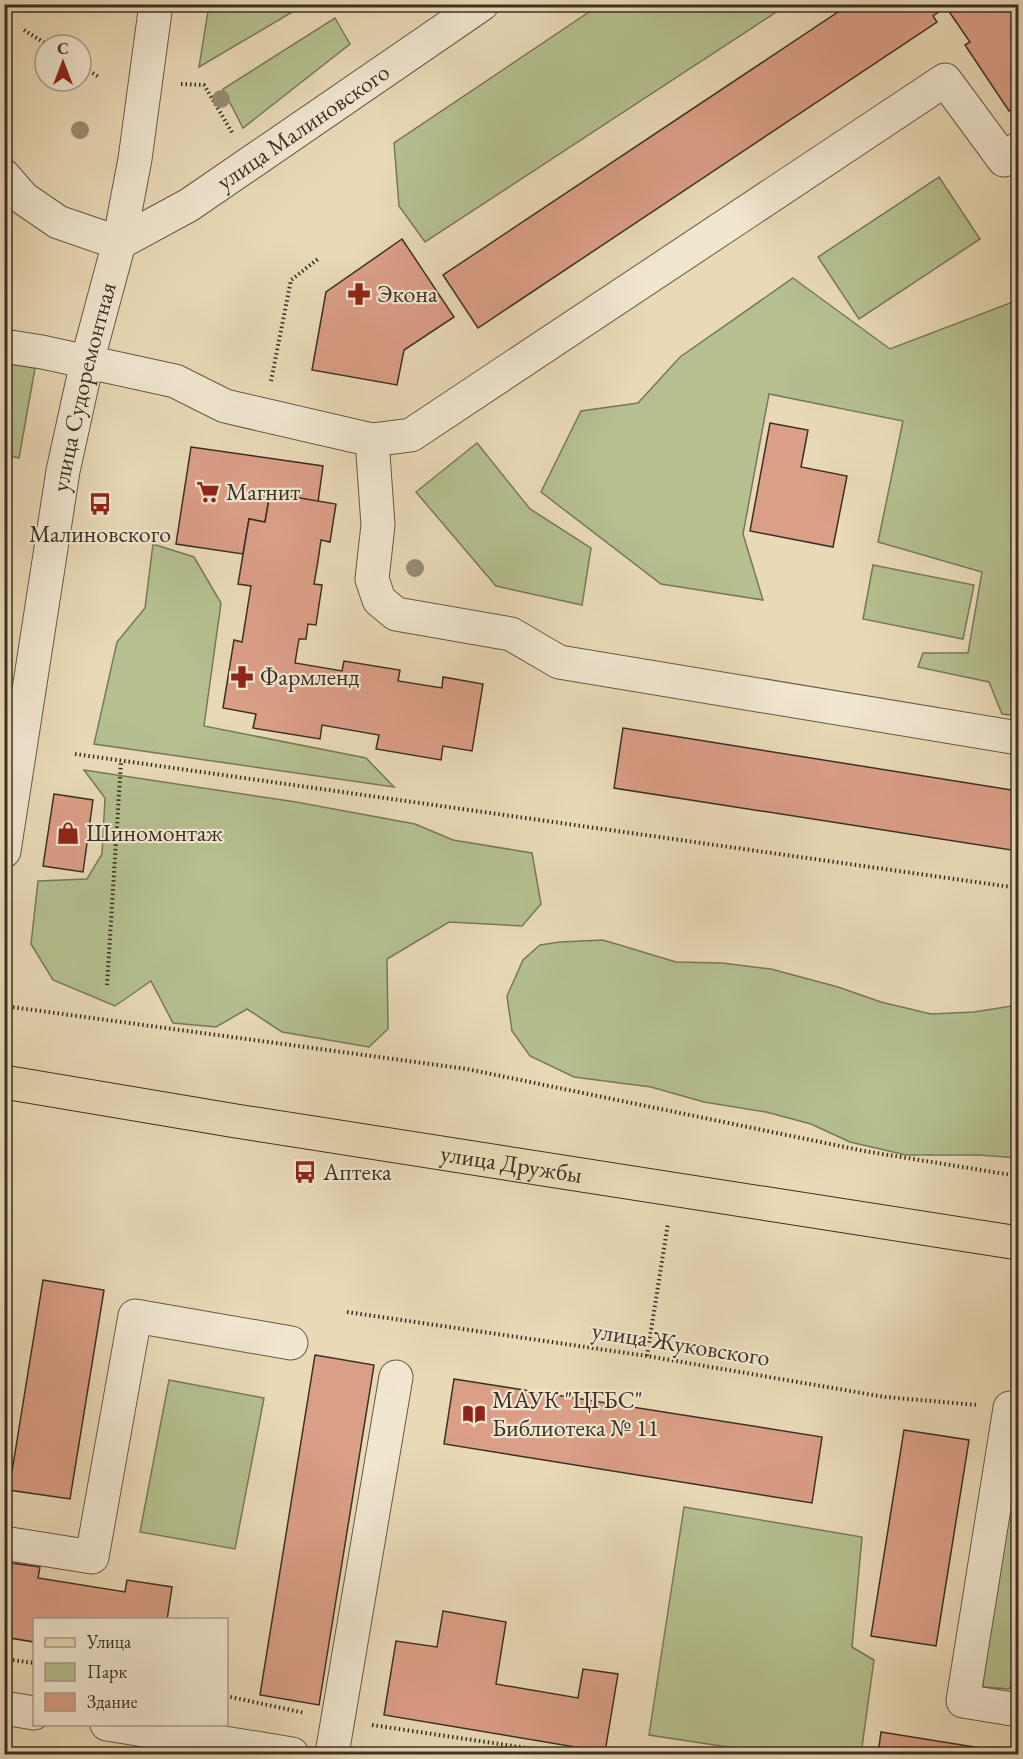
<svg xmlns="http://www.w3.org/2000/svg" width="1023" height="1759" font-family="'EB Garamond',serif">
  <rect width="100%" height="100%" fill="#e9d9b6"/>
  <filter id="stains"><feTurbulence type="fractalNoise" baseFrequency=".00333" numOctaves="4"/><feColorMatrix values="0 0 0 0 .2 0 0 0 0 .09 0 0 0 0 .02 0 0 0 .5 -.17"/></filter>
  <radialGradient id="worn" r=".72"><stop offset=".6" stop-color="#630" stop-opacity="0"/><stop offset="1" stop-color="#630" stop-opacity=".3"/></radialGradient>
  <g fill="#b5bf8f" stroke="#78785a" stroke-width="1.5">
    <polygon points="601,4 787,5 425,242 399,206 394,143"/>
    <polygon points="209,5 209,4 304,5 199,67"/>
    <polygon points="335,18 350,44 243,128 223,89"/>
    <polygon points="939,177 980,239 859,319 818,257"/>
    <polygon points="793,278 890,349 1018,300 1018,716 1002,714 989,682 918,667 923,653 968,653 982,572 878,542 903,421 769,394 743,534 763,600 661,584 541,492 581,411 638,403 680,357"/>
    <polygon points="4,363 35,368 19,458 5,455"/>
    <polygon points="477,443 530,509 591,548 582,605 496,586 416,492"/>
    <polygon points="153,544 194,557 221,603 204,726 366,758 394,787 94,744 117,642 145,608"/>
    <polygon points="873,565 974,585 963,639 863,619"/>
    <polygon points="84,770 296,802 415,824 453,840 532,853 541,904 522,926 449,922 387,959 388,1029 369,1047 282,1032 247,1009 216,1027 173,1023 151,981 115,1006 53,980 31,944 38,881 87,879 102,854 105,798"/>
    <polygon points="603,940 676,962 722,963 771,969 838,987 881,1002 931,1014 974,1012 1018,1005 1018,1158 979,1155 906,1155 850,1142 811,1124 766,1112 704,1102 651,1087 574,1077 530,1056 512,1031 507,996 523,960 540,945 560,942"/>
    <polygon points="169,1380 264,1398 235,1549 140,1532"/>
    <polygon points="1018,1431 1018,1667 1017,1676 1009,1689 984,1687 979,1671"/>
    <polygon points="684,1507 862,1537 852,1647 874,1660 861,1754 774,1754 649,1735"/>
  </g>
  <g fill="#db9e86" stroke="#3b3024" stroke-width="1.5">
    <polygon points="850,4 1013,4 1018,13 1018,104 1009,111 965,45 970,42 946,7 933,16 937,22 478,328 443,275"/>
    <polygon points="402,239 454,317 404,350 397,385 312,370 326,292"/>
    <polygon points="770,423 808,430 801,467 847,476 833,547 750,531"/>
    <polygon points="191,447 323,466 318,502 270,493 265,522 249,519 243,554 176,544"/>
    <polygon points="270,493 336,504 330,542 321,540 318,561 314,584 322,585 316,625 308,624 306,639 299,639 295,663 342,671 344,661 400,670 398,681 442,688 443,677 483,684 472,751 443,746 441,760 376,749 379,735 322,725 320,739 253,728 256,714 223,708 234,640 242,642 251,586 238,584 249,519 265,522"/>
    <polygon points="623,728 1018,791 1018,851 614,788"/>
    <polygon points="54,794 93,800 83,872 43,866"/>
    <polygon points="43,1280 104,1290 70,1499 9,1490"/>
    <polygon points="315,1355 374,1365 319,1705 260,1695"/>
    <polygon points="454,1379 822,1437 812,1503 444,1444"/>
    <polygon points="904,1430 969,1440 936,1646 871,1636"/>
    <polygon points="4,1562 40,1567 38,1578 125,1592 127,1580 172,1587 167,1620 34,1620 34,1642 4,1637"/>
    <polygon points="443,1611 506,1622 496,1684 578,1698 583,1669 618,1674 605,1752 384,1715 396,1641 437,1647"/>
    <polygon points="881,1732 1018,1754 878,1754"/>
  </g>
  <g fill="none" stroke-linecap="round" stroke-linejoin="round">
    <g stroke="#665a48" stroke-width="35">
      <g id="minor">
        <polyline points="4,176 23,198 58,222 119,243"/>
        <path id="s1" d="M119,243L189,205L482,4"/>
        <polyline points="4,346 42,352 175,381 225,406 372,440 378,525 372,579 379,600 396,614 511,634 559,662 1018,738"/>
        <polyline points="372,440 411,435 945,80 1004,160 1018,149"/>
        <path id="s2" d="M4,851L63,471L87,362L119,243L135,159L156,4"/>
        <polyline points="1018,1410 1010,1408 963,1701 1018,1710"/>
        <polyline points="4,1543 92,1557 135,1316 291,1343"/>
        <polyline points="4,1708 34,1713"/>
        <polyline points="107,1724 292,1754"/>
        <polyline points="332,1754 396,1377"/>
      </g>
    </g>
    <g stroke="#3b3024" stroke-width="35">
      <g id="major">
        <path id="s3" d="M4,1082L236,1121L1018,1243"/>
      </g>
    </g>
    <g stroke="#3b3024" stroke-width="4" stroke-dasharray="1.5 3" stroke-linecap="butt">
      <polyline points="24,30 48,45"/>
      <polyline points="81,66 99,77"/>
      <polyline points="181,84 204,85 233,134"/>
      <polyline points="271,381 291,280 318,259"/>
      <polyline points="75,754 1018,888"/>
      <polyline points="107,985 121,762"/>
      <polyline points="4,1006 467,1069 864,1151 1018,1176"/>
      <polyline points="347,1312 647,1356 885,1397 978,1405"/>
      <polyline points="647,1356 668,1223"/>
      <polyline points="4,1659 34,1663"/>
      <polyline points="226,1696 305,1713"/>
      <polyline points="372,1725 567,1754"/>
    </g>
    <use href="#minor" stroke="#f1e6d0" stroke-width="33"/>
    <use href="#major" stroke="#e9d9b6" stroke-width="33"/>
  </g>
  <g fill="#968c71">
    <circle cx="221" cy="99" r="9"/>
    <circle cx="80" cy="130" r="9"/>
    <circle cx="415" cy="568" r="9"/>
  </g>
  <defs>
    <g id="pharmacy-bare" transform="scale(1.8)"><path d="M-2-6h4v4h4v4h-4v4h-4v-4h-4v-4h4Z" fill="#8f2418" stroke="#f1e6d0" stroke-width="2.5" paint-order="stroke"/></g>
    <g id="supermarket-bare" transform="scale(1.8)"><path d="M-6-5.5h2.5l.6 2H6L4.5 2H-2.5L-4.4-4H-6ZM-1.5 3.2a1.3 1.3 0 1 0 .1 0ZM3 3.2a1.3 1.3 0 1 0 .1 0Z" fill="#8f2418" stroke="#f1e6d0" stroke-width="2.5" paint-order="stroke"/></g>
    <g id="bus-bare" transform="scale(1.8)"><path d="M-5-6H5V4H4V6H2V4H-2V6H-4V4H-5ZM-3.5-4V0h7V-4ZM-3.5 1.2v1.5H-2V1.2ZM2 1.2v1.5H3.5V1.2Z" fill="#8f2418" stroke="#f1e6d0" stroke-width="2.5" paint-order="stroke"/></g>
    <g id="shop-bare" transform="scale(1.8)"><path d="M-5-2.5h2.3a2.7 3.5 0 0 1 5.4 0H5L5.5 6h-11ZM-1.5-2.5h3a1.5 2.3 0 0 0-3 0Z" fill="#8f2418" stroke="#f1e6d0" stroke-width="2.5" paint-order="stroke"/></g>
    <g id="library-bare" transform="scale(1.8)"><path d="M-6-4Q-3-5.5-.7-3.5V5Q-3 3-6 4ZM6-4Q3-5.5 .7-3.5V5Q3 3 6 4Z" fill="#8f2418" stroke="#f1e6d0" stroke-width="2.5" paint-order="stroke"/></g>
  </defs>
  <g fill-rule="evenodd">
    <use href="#pharmacy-bare" x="359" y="294"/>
    <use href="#supermarket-bare" x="208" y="492"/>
    <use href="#bus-bare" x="100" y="504"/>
    <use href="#pharmacy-bare" x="242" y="677"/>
    <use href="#shop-bare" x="68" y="833"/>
    <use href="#bus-bare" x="305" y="1172"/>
    <use href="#library-bare" x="474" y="1414"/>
  </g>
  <g text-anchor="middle" stroke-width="4.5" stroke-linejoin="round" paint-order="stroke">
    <g font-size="24" fill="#3b3024" stroke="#f1e6d0">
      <text dy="8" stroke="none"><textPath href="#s1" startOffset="218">улица Малиновского</textPath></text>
      <text dy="8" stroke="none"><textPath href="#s2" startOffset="471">улица Судоремонтная</textPath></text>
      <text dy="8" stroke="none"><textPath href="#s3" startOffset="514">улица Дружбы</textPath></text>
      <text transform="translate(681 1344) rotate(9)" y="8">улица Жуковского</text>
    </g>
    <g font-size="24" fill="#3b3024" stroke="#f1e6d0" text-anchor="start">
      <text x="377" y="302">Экона</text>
      <text x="226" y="500">Магнит</text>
      <text x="100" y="542" text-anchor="middle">Малиновского</text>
      <text x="260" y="685">Фармленд</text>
      <text x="86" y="841">Шиномонтаж</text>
      <text x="323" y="1180">Аптека</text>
      <text x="492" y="1408">МАУК "ЦГБС"<tspan x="492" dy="28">Библиотека № 11</tspan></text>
    </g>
  </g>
  <rect width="1023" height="1759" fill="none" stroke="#e9d9b6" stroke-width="24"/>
  <rect x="6" y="6" width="1011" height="1747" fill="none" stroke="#3b3024" stroke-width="3"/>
  <rect x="12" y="12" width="999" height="1735" fill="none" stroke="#3b3024" stroke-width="1.5"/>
  <rect x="33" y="1618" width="195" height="108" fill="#f1e6d0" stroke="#a89d8b" stroke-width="1.5"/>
  <rect x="45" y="1638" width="30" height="9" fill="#e9d9b6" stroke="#a89d8b" stroke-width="1.5"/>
  <text x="87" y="1648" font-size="18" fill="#3b3024">Улица</text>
  <rect x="45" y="1663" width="30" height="18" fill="#b5bf8f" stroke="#a89d8b" stroke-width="1.5"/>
  <text x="87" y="1678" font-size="18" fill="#3b3024">Парк</text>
  <rect x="45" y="1693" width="30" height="18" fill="#db9e86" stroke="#a89d8b" stroke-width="1.5"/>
  <text x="87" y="1708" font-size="18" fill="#3b3024">Здание</text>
  <g transform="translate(63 63)"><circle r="28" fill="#f1e6d0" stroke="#a89d8b" stroke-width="1.5"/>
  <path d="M0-4.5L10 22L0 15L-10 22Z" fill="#8f2418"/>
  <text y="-9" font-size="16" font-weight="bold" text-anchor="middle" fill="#3b3024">С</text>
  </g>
  <rect width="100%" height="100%" filter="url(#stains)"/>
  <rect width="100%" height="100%" fill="url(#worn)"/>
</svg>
